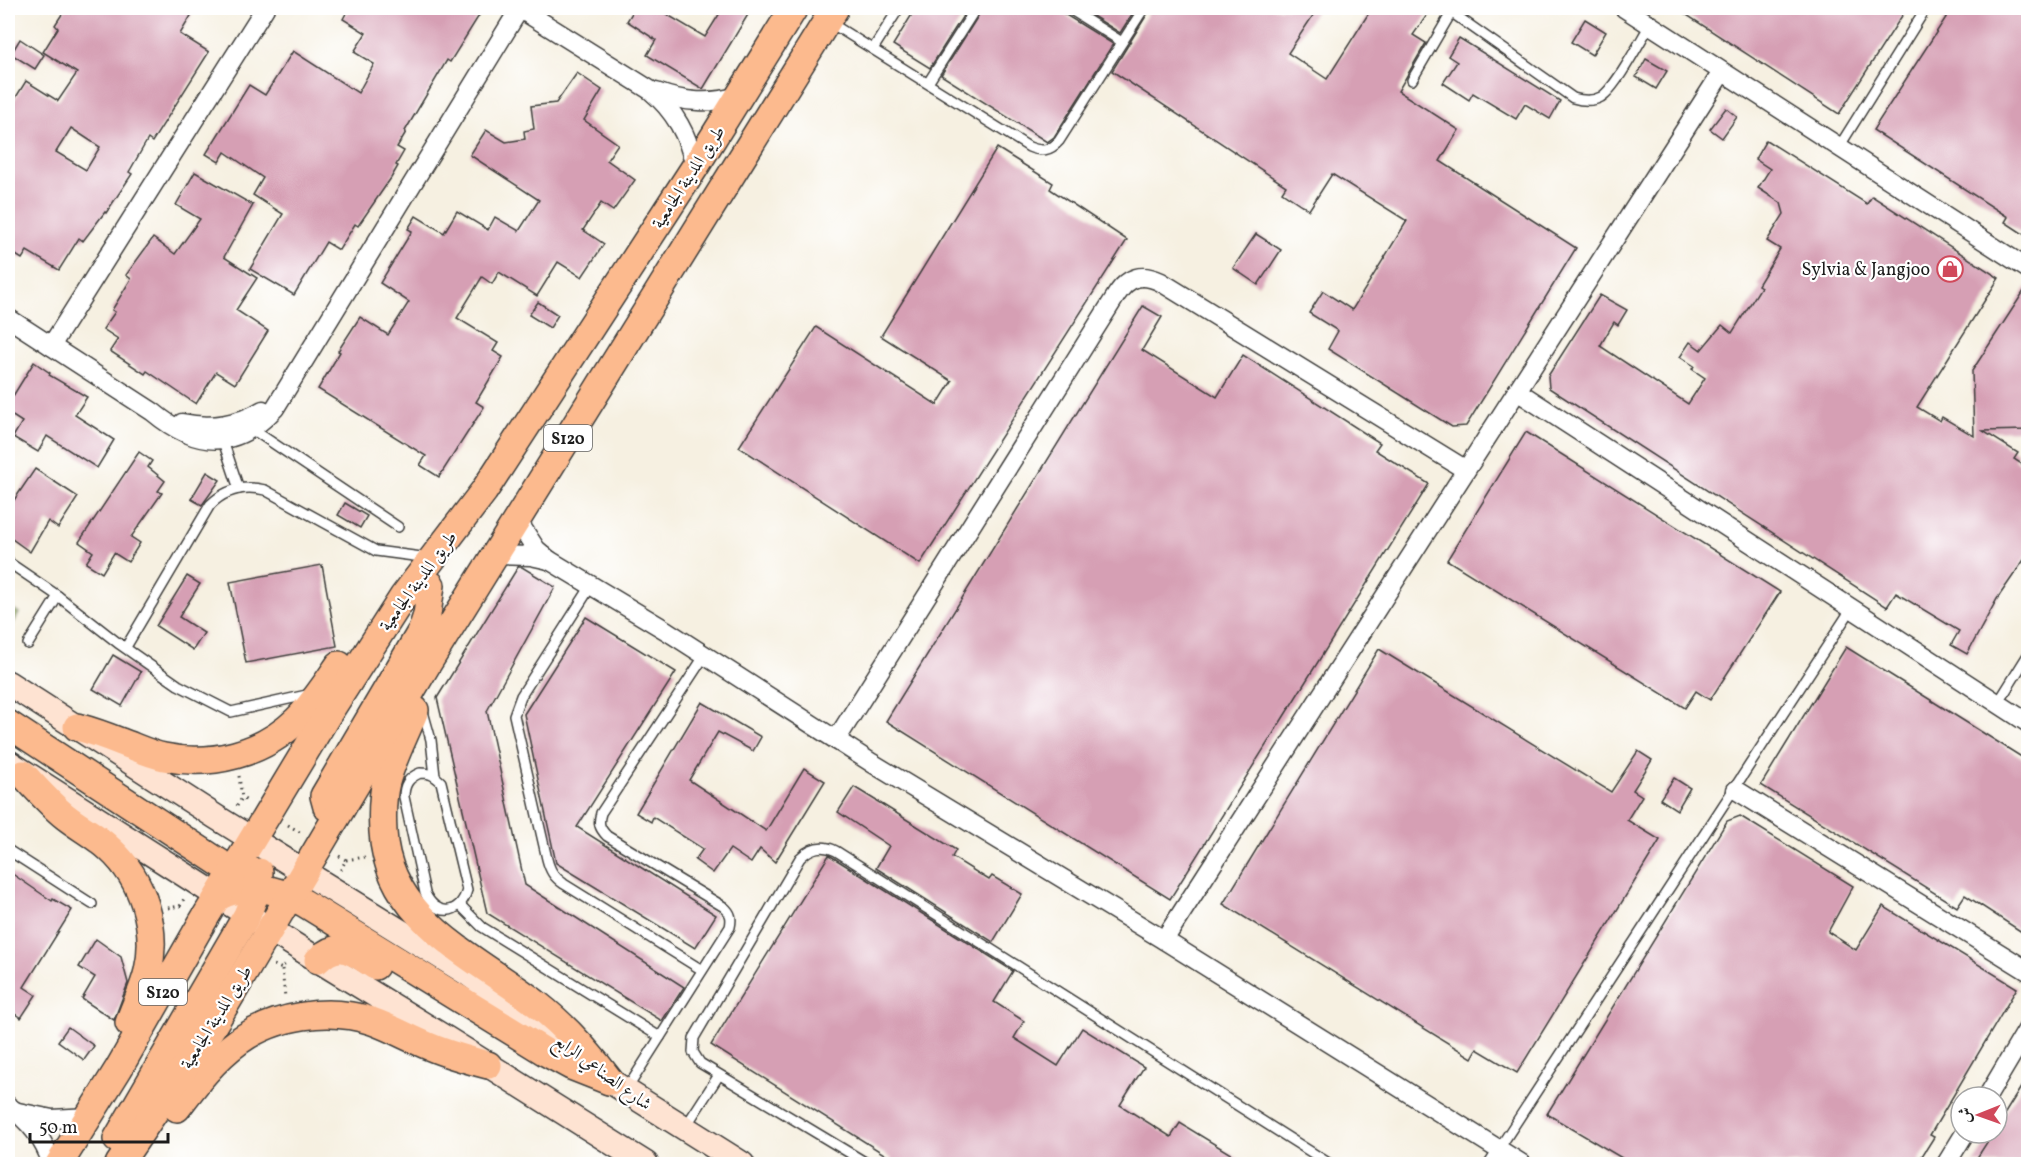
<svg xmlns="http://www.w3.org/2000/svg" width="2036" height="1172" font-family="Vollkorn,Amiri,serif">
  <rect width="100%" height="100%" fill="#fff"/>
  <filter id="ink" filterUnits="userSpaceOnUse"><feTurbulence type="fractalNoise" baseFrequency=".0167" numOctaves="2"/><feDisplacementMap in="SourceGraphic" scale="12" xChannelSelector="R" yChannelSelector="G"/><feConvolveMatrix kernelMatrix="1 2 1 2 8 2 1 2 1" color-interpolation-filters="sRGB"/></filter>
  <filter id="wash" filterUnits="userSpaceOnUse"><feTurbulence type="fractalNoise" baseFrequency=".008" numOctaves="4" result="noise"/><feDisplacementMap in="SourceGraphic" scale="24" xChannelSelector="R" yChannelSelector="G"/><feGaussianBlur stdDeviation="1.35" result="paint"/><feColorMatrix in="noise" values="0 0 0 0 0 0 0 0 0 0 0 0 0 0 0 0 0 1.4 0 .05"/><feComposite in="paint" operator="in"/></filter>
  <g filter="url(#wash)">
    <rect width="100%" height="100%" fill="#f6f0e1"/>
    <polygon fill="#96b062" stroke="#59663f" stroke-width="1.5" points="8,606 19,613 8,633"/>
    <g id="blocks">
      <g fill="#d69fb4" fill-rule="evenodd">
        <path d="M66,8H183L192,14L180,34L209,52L152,142L148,139L129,172L132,174L106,213L105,212L83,241L79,238L59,270L27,251L22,259L8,250V110L26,81L58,101L77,73L43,52L58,28L55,25ZM71,128L100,147L86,170L56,152Z"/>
        <polygon points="349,8 471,8 480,14 450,62 447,60 405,131 406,132 397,147 404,151 396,165 398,166 391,178 358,226 355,224 339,250 326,242 294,295 250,269 283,214 253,195 263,178 225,152 219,162 206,154 249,85 265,95 293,51 358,93 374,64 354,52 366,33 343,19"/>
        <polygon points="635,8 656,8 705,37 723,8 752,8 703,89 647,55 656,40 627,21"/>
        <polygon points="916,8 968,8 930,68 893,45"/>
        <polygon points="983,8 1061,8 1064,14 1113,44 1054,137 1047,142 941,75"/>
        <polygon points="1080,8 1136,8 1120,33"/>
        <polygon points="1151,8 1318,8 1288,53 1327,79 1372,8 1432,8 1413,35 1426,43 1398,91 1459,130 1440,161 1576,248 1466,426 1452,427 1328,349 1338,331 1309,313 1323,291 1352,310 1407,221 1332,174 1309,210 1282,192 1286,186 1112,71"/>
        <polygon points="1676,8 1907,8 1839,114"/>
        <polygon points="1952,8 2028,8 2028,237 2005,222 2008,217 1873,130"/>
        <polygon points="1585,19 1606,32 1592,55 1571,42"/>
        <polygon points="1459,38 1560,101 1550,119 1525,104 1516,119 1473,93 1469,100 1443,83 1457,62 1448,56"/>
        <polygon points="20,39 44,55 35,69 11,54"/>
        <polygon points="1646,59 1667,71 1656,89 1636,77"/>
        <polygon points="577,73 602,90 584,120 618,144 607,160 635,180 613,211 601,203 583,230 604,244 582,277 558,262 537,296 499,272 492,284 482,277 457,318 498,343 493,351 503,357 476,402 484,407 439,477 420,465 426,456 318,389 340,352 338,351 360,317 388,335 409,302 380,283 412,231 408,229 416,216 444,233 457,211 488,230 495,217 519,231 539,200 470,155 486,130 506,142 525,139 524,131 534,129 531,106 556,103"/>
        <polygon points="1726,108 1737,117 1722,138 1710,129"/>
        <polygon points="1766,140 1867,204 1872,196 1999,278 1917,407 1940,421 1942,417 1974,436 1972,371 2028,285 2028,430 1983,431 2018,453 2014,459 2028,468 2028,554 1997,599 1967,654 1951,645 1959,631 1896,593 1887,607 1549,388 1548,376 1600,295 1627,310 1618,325 1614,322 1600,346 1688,404 1705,378 1692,369 1694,366 1680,357 1690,342 1701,350 1722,325 1732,333 1761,287 1758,285 1780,249 1767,241 1784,214 1781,203 1758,188 1770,169 1755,159"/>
        <polygon points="997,148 1053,183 1050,189 1127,240 920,564 739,447 816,327 937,405 952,381 881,336"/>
        <polygon points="195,172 253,205 224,257 257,278 236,310 268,331 235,384 216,372 196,404 147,371 145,374 110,351 118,339 103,329 115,312 112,310 131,279 126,275 153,238 175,254 200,219 176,205"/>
        <polygon points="1256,234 1281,250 1258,285 1233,268"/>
        <polygon points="538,302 558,315 550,328 529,315"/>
        <polygon points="1143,306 1162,317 1142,350 1217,397 1243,355 1380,443 1375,450 1429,484 1170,899 886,721"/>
        <polygon points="34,362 50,373 49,375 87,397 75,415 114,440 97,468 47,436 38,452 13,437 22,422 8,413 8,404"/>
        <polygon points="1526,432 1780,592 1710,700 1696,691 1685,708 1447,560"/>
        <polygon points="139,452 152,461 148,467 165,481 158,491 162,493 131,537 140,543 128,562 114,553 102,573 86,563 93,552 79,542"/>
        <polygon points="35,469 78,497 58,528 48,521 30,552 8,536 8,509"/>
        <polygon points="207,472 220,480 202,505 191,499"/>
        <polygon points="345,503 367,516 360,528 338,515"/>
        <polygon points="322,565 337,646 246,663 230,582"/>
        <polygon points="518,567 522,567 555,587 487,711 525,885 684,987 662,1021 487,913 437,698"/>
        <polygon points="187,576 200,584 179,617 204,633 193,650 156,626"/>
        <polygon points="586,617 676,672 577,827 716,915 695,948 556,863 524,714"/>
        <polygon points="1846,647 2028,761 2028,936 1965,895 1957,907 1761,785"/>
        <polygon points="1379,649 1611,792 1638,751 1652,760 1633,790 1642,796 1627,820 1660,840 1517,1073 1477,1049 1472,1058 1223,904"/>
        <polygon points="113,655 141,672 122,706 93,689"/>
        <polygon points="702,702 761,737 753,751 718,732 689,780 766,831 804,768 825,781 775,862 760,849 751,863 730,849 713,873 695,860 703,849 653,817 651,822 636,813"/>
        <polygon points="1674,778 1690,788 1677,810 1660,799"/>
        <polygon points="854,787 956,850 952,857 989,880 992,876 1022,894 993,942 876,868 889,846 838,812"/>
        <polygon points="1740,816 1853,886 1828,932 1856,950 1883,906 2017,988 1930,1135 1934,1137 1917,1164 1632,1164 1547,1114 1727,821"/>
        <polygon points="829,855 1013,971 994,1002 1024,1021 1014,1038 1058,1066 1082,1028 1144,1067 1120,1105 1171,1137 1180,1123 1247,1164 889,1164 892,1159 711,1045"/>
        <polygon points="8,871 52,901 53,899 72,910 24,987 36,995 21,1018 9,1010 8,1013"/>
        <polygon points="96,939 121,957 128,983 114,1020 82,999 95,977 79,967"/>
        <polygon points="68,1027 94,1046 84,1060 58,1041"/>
        <polygon points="2028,1076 2028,1164 1973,1164 1993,1133 1997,1133 1997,1126"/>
      </g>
    </g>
  </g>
  <g filter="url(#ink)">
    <use href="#blocks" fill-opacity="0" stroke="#3d3c3a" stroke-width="1.5"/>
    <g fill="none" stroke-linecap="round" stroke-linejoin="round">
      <g stroke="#3d3c3a" stroke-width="12">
        <g id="service">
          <polyline points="1068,8 1122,42"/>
          <path d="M1451,12L1573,98C1583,101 1592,102 1601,97C1616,88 1640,41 1650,25"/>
          <path d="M829,22L1029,147C1042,152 1050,151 1059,141L1144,8"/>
          <polyline points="873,49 899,8"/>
          <polyline points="1412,80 1454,8"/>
          <polyline points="928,83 976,8"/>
          <polyline points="1839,147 1926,8"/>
          <polyline points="252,429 398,527"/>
          <polyline points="222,438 239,489"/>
          <polyline points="8,562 58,596 118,643 178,685 231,712 311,694"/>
          <path d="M591,586L521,696L514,715L547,859C550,871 554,877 564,884L702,970"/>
          <polyline points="28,644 58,596"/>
          <path d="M126,647L210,505C225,490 244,485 265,490L376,551L429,558"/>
          <polyline points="1998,703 2028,655"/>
          <polyline points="422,708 431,740 435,776"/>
          <path d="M420,773C430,773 434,775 441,782L467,890C460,916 436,917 425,893L404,797C404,785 408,778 420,773Z"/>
          <polyline points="8,850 92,904"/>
          <polyline points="460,905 482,927 660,1037"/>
          <path d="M627,1089L730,927C732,918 731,913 724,907L607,836C599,828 598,823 601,813L705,655"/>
          <polyline points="686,1126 719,1075"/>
          <path d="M868,1164L700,1063L693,1052L694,1038L800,858C811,847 822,844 836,851L1330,1164"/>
          <polyline points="1489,1164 1852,608"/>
        </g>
      </g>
      <g stroke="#3d3c3a" stroke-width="21">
        <g id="minor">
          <path d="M519,8L650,90C675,111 688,135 695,167"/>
          <polyline points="1624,8 2028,269"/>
          <path d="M656,92C685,103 710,104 740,96"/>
          <path d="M8,318L153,412C196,448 235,451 275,408L520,8"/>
          <polyline points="51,346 265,8"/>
          <polyline points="1517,391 2028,723"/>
          <path d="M182,423C210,429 239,425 263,410"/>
          <polyline points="517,520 536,549 549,560 667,631 872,763 1164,940 1522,1164"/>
          <polyline points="495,555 531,556 549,560"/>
          <path d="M836,740L1117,294C1129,276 1142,273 1161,282L1466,470"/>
          <polyline points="1736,790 2028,971"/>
          <polyline points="1164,940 1722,72"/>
          <polyline points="1987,1097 2028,1028"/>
          <path d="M8,1106C30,1121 44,1139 52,1164"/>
          <polyline points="18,1112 52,1119 89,1117"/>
          <polyline points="1946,1164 1965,1133"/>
        </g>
      </g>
      <g stroke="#3d3c3a" stroke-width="27">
        <g id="secondary">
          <polyline points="8,683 216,817 467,973 547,1031 610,1081 742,1164"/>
          <polyline points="8,762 318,960 447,1039 646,1164"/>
        </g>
      </g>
      <g stroke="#3d3c3a" stroke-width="30">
        <g id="primary">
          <path d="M415,710C406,733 393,757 386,782C382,798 382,815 383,832C388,921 476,957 538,1005C566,1027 589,1053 610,1081"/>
          <polyline points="8,724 220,863 233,871 249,877"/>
          <path d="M77,727C92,731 106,736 121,742C135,747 149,754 164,757C211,767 262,754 297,720C313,704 326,684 339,665"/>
          <path d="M23,774C37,789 50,804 65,816C80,828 97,836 110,849C143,879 158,928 148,971C144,989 135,1005 129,1023"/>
          <polyline points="338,811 327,807 324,796 422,630 427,615 431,585"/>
          <path d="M218,897C249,882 274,888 304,903L547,1053L571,1066L609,1081"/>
          <path d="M318,960C340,939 353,952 375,966"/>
          <path d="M177,1108C195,1084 214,1059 239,1041C276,1015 329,1007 372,1021C392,1028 411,1039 431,1047C450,1055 469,1060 488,1065"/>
          <polyline points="117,1139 247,915 258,887 259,872"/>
          <polyline points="59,1164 119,1068 203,921 326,717 403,597 484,491 695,167 794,8"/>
          <polyline points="119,1164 212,1027 426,666 835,8"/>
        </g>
      </g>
      <g stroke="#3d3c3a" stroke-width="3" stroke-dasharray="1.5 4.5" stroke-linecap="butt">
        <polyline points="239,776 242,798"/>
        <polyline points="237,806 242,798 249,802"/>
        <polyline points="288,825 303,834"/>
        <polyline points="339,856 346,860 340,871"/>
        <polyline points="346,860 365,857"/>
        <polyline points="180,906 185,897"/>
        <polyline points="168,908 180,906 185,909"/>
        <polyline points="274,965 282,969 285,964"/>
        <polyline points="282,969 285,997"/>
      </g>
      <use href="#service" stroke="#fff" stroke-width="9"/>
      <use href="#minor" stroke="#fff" stroke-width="18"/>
      <use href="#secondary" stroke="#fee3d2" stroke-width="24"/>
      <use href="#primary" stroke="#fcba8e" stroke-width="27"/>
    </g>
  </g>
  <defs>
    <g id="shop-ring" transform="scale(1.35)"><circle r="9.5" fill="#fff" stroke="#d1495b" stroke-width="1.5"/><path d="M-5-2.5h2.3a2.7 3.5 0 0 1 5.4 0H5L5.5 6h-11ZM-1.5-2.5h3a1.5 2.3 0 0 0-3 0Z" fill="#d1495b"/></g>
  </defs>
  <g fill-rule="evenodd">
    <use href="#shop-ring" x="1950" y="269"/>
  </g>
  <g text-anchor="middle" stroke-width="4.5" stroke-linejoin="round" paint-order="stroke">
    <g fill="#fff" stroke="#606060" stroke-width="1.5">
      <rect x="544" y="425" width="48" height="26" rx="4.5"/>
      <rect x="139" y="979" width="48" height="26" rx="4.5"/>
    </g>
    <g font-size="16" font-weight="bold" fill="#1c1c1c">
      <text x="568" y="444">S120</text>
      <text x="163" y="998">S120</text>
    </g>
    <g font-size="18" fill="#1c1c1c" stroke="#fff">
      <text transform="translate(688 177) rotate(-57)" y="6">طريق المدينة الجامعية</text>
      <text transform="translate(418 581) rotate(-54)" y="6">طريق المدينة الجامعية</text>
      <text transform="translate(216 1017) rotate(-58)" y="6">طريق المدينة الجامعية</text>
      <text transform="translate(603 1072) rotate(36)" y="6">شارع الصناعي الرابع</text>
    </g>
    <g font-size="18" fill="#1c1c1c" stroke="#fff" text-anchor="end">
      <text x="1930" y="275">Sylvia &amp; Jangjoo</text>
    </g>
  </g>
  <rect width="2036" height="1172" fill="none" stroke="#fff" stroke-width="30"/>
  <g transform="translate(1979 1115) rotate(269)"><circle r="28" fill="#ffffff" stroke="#a4a4a4" stroke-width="1.5"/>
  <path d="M0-4.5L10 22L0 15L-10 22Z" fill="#d1495b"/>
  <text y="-9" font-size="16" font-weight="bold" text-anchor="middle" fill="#1c1c1c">ش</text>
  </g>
  <path d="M30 1133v9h138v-9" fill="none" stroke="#1c1c1c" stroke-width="3"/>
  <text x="39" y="1133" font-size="18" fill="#1c1c1c" stroke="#ffffff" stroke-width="4.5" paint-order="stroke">50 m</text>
</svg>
